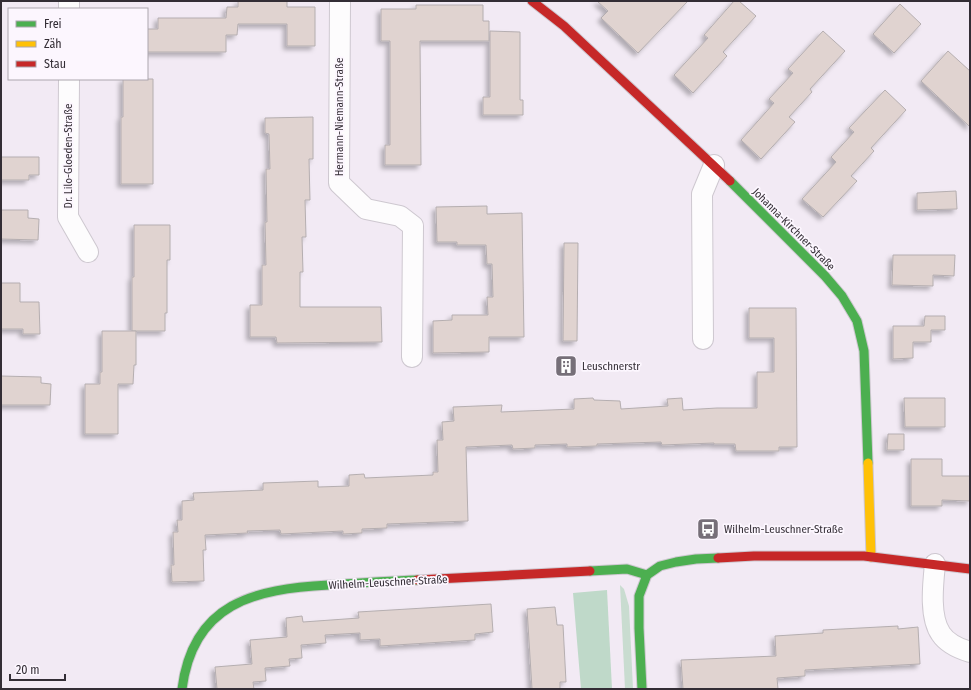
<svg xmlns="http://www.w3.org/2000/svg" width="971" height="690" font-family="'Fira Sans Condensed',sans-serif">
  <defs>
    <filter id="shadow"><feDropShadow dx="-3.5" dy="3.5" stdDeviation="2" flood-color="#0004"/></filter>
  </defs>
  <rect width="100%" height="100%" fill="#f2eaf4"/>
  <polygon fill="#c9dcd0" points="620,585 624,589 629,606 633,689 625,689"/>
  <polygon fill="#bfd9c9" points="607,590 612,689 581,689 573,593"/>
  <g fill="#e0d3d0" stroke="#b5aeb0" filter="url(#shadow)">
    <polygon points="238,1 287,1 287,7 315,7 315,46 287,46 287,24 238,24 237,35 226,35 226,52 147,52 147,29 158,29 158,18 226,18 227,7 238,7"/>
    <polygon points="597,1 688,1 638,53 601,18 608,11"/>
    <polygon points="734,1 739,1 756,16 723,52 727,56 693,93 674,75 708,38 704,35"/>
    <polygon points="900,4 921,24 894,53 873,34"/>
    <polygon points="416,5 483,5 483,21 489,21 489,41 420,41 421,165 385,165 385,145 390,145 390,41 381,41 381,9 416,9"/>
    <polygon points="490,31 520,32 520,100 523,100 523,115 483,115 483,97 490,97"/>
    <polygon points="823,31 845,51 810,89 812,92 789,117 795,122 761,159 741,140 774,103 769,99 793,73 788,69"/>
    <polygon points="948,51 970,71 970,127 921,81"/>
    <polygon points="123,79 153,79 153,184 121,184 121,117 123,117"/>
    <polygon points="885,90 906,110 871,148 874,151 851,176 857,181 823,217 802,199 836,162 831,157 854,132 849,128"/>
    <polygon points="313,117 313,159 309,159 310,200 305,200 306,237 302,237 303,272 300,272 300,307 381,307 382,342 277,343 276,337 250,337 250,305 262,305 262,265 266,265 265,222 267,222 266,169 270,169 269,134 265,133 265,118"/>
    <polygon points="1,157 39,157 39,175 29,175 29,180 1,180"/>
    <polygon points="956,191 957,209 917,210 917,193"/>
    <polygon points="487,206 487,214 522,213 524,337 489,337 489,352 433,353 433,321 452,320 452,315 488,315 487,297 493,297 492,264 487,264 486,245 457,245 457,242 437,242 436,207"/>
    <polygon points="1,210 28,210 28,218 39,219 38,240 1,239"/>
    <polygon points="134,225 170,225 170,260 167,260 167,313 165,313 165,331 132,331 132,277 134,277"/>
    <polygon points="564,243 578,243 577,341 563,341"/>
    <polygon points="893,255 955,255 954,276 933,275 933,286 892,285"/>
    <polygon points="1,283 20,283 20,302 39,302 40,334 23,334 23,329 1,329"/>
    <polygon points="749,308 796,308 797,447 779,447 779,451 736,451 735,444 714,444 714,443 662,445 661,442 597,444 597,446 567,447 567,444 535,445 535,448 513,449 512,445 466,447 468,521 387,524 387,528 362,529 362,533 343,534 343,531 281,534 280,530 247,531 248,533 205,535 206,550 203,550 204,581 172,582 171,565 174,565 173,532 178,532 177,520 182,520 182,501 194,500 193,493 263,490 263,483 318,481 318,487 349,486 349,475 364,474 365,478 433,475 433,472 438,472 437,440 443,440 442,422 454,421 453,407 502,405 501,412 574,409 574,399 593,398 594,400 620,401 621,409 668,406 667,399 682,398 683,410 717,408 757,408 757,372 774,372 774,338 749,338"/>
    <polygon points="925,316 945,316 945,330 931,330 931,342 913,342 913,358 893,359 893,326 924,326"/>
    <polygon points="102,331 136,331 136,365 134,365 133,384 118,384 118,434 85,434 85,384 100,384 100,372 102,372"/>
    <polygon points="1,376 41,377 41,383 51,384 50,405 1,405"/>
    <polygon points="904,398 945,398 945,427 905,427"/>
    <polygon points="888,434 904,434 904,450 887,450"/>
    <polygon points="911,459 942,459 942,476 970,476 970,501 942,500 942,506 911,506"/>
    <polygon points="491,604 493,632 475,634 475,640 380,646 380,639 360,640 360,633 325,635 326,643 301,645 302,658 289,659 290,666 265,668 266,681 253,682 254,689 217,689 215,667 252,664 250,640 287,637 286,618 302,616 303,622 359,618 358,612"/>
    <polygon points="555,607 557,625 563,625 566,682 560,682 560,689 532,689 527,609"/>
    <polygon points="898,626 898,629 918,627 920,664 805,670 805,676 777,678 778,689 683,689 681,660 776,656 775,636 823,633 823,630"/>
  </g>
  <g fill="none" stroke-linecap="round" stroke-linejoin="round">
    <g stroke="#cec8d0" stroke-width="22">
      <g id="street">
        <polyline points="340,1 339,183 366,209 400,216 413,226 412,357"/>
        <polyline points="69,9 69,1"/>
        <polyline points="69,79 68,217 88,252"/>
        <polyline points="703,339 702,194 714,165"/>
        <path d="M935,564C933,584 929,617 941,634C947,643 960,649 970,652"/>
      </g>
    </g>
    <g stroke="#cec8d0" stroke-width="11">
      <g id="fast">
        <polyline points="730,181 825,276 842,296 857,321 864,351 868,463"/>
        <polyline points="590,571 627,569 647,575"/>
        <path d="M182,689C193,603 254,589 329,585C358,583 388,581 417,580"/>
        <polyline points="642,689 639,628 639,596 647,575 660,566 676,562 696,559 718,558"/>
      </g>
    </g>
    <g stroke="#cec8d0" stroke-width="11">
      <polyline id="slow" points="868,463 871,557"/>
    </g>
    <g stroke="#cec8d0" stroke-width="11">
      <g id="jam">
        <polyline points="532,1 564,26 730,181"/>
        <polyline points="718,558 754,556 864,556 970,569"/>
        <polyline points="417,580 590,571"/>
      </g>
    </g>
    <use href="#street" stroke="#fdfcfd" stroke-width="20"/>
    <use href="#fast" stroke="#4caf50" stroke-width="9"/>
    <use href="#slow" stroke="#ffc107" stroke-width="9"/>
    <use href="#jam" stroke="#c62828" stroke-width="9"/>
  </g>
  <defs>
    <g id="building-square" transform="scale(1.15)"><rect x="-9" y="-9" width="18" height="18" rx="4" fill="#766f78" stroke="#fcf6fe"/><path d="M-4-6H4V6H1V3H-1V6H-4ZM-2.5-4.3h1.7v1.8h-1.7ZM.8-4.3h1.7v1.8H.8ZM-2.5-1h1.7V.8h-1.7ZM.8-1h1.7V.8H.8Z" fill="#fff"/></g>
    <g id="bus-square" transform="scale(1.15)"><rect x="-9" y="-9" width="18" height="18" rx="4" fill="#766f78" stroke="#fcf6fe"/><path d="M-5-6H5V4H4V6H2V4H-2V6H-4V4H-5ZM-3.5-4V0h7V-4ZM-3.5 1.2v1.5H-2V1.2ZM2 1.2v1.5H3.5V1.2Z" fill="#fff"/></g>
  </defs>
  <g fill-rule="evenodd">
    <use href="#building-square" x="566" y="366"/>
    <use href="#bus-square" x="708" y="529"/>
  </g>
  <g text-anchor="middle" stroke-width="3.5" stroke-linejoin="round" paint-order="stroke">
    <g font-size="11" fill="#332d35" stroke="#fcf6fe">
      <text transform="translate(339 117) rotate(-90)" y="4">Hermann-Niemann-Straße</text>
      <text transform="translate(68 156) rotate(-90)" y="4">Dr. Lilo-Gloeden-Straße</text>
      <text transform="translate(794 229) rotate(45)" y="4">Johanna-Kirchner-Straße</text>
      <text transform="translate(388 582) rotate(-3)" y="4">Wilhelm-Leuschner-Straße</text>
    </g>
    <g font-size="11" fill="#332d35" stroke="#fcf6fe" text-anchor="start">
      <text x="582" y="370">Leuschnerstr</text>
      <text x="724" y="533">Wilhelm-Leuschner-Straße</text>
    </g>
  </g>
  <rect width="971" height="690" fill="none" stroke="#332d35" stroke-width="4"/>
  <rect x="8" y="8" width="140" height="72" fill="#fcf6fe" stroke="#aca6ae"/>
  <rect x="16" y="21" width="20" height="6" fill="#4caf50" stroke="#aca6ae"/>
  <text x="44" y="28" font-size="12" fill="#332d35">Frei</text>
  <rect x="16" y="41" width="20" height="6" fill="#ffc107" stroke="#aca6ae"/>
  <text x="44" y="48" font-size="12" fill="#332d35">Zäh</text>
  <rect x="16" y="61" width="20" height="6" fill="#c62828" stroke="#aca6ae"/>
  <text x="44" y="68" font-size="12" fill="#332d35">Stau</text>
  <path d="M10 674v6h55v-6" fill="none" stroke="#332d35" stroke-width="2"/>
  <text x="16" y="674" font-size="12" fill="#332d35" stroke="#fcf6fe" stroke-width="3" paint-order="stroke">20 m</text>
</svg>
